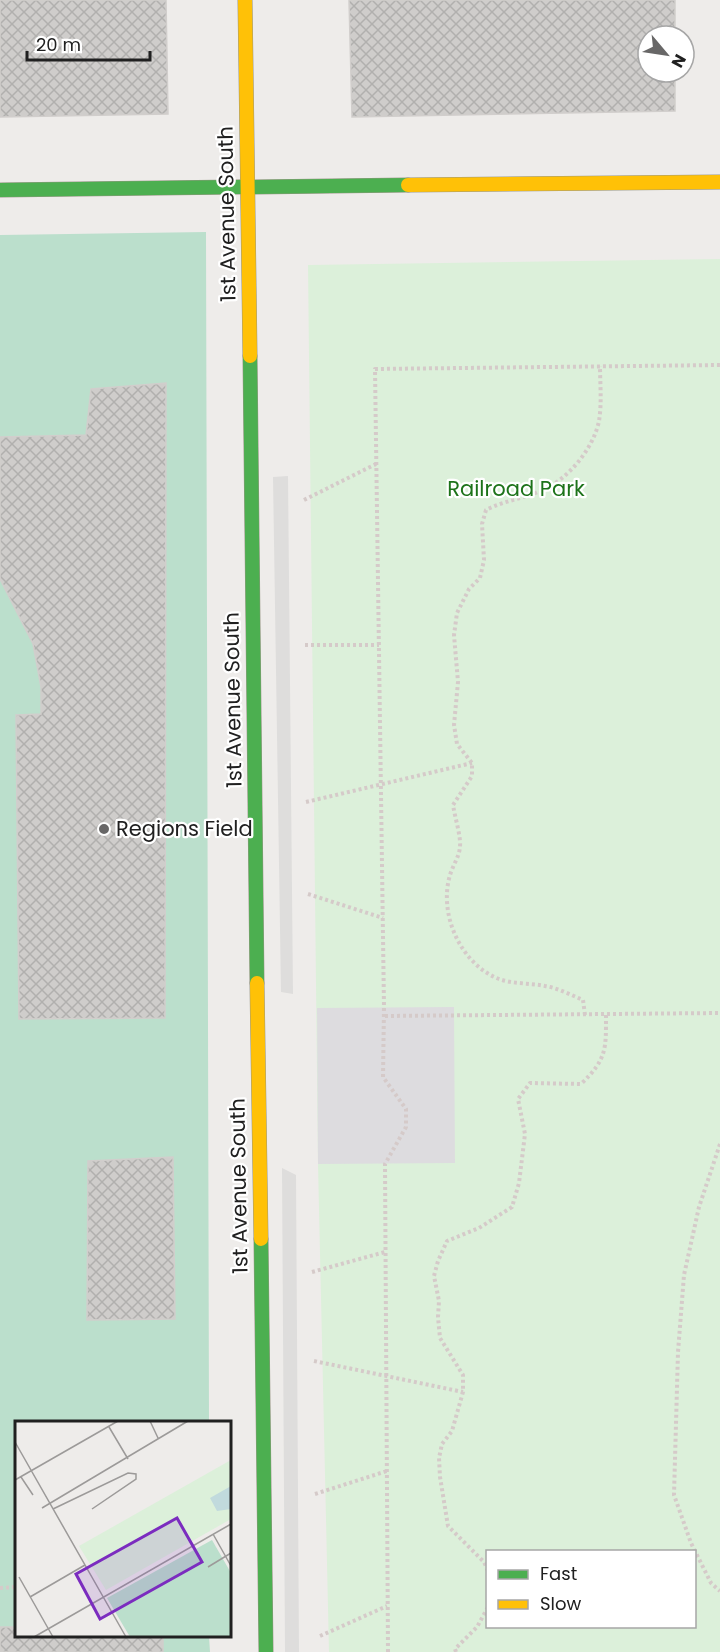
<svg xmlns="http://www.w3.org/2000/svg" width="720" height="1652" font-family="Poppins,sans-serif">
  <defs>
    <pattern id="building-cross-hatch" width="8" height="8" patternUnits="userSpaceOnUse" patternTransform="scale(1.5)"><rect width="8" height="8" fill="#cfcdcb"/><path d="M0 0l8 8M0 8l8-8" fill="none" stroke="#b1b0ae"/></pattern>
  </defs>
  <rect width="100%" height="100%" fill="#eeecea"/>
  <path fill="#dcf0da" fill-rule="evenodd" d="M720,259V1652H329L318,1164L308,265ZM488,1552H694V1626H488Z"/>
  <polygon fill="#bbdfcc" points="206,232 209,1422 16,1422 16,1636 209,1636 210,1652 0,1652 0,235"/>
  <g fill="#dedddc">
    <polygon points="288,476 293,994 281,992 273,477"/>
    <polygon points="282,1168 296,1175 299,1652 285,1652"/>
  </g>
  <polygon fill="#dddcdf" points="454,1007 455,1163 318,1164 317,1008"/>
  <g fill="url(#building-cross-hatch)" stroke="#d1cecc" stroke-width="1.5">
    <polygon points="0,0 166,0 168,114 0,117"/>
    <polygon points="349,0 675,0 675,36 648,36 648,72 675,72 675,111 352,117"/>
    <polygon points="166,383 165,1018 19,1019 16,715 41,714 41,687 33,644 0,579 0,437 86,435 91,389"/>
    <polygon points="173,1157 175,1319 87,1320 88,1161"/>
    <polygon points="0,1627 16,1627 16,1636 163,1636 163,1652 0,1652"/>
  </g>
  <g fill="none" stroke-linecap="round" stroke-linejoin="round">
    <g stroke="#979684" stroke-width="15">
      <g id="fast">
        <polyline points="0,190 408,185"/>
        <polyline points="250,356 257,983"/>
        <polyline points="261,1239 266,1652"/>
      </g>
    </g>
    <g stroke="#979684" stroke-width="15">
      <g id="slow">
        <polyline points="245,0 250,356"/>
        <polyline points="408,185 720,182"/>
        <polyline points="257,983 261,1239"/>
      </g>
    </g>
    <g stroke="#d5cac9" stroke-width="4" stroke-dasharray="3 3" stroke-linecap="butt">
      <polyline points="304,500 376,464"/>
      <polyline points="305,645 379,645"/>
      <polyline points="306,802 472,763"/>
      <polyline points="308,894 383,918"/>
      <path d="M585,1015L583,1000C571,995 558,988 545,986C530,983 513,984 499,979C460,964 437,912 451,872C455,861 461,854 460,841C459,830 455,817 453,805L472,776V763L457,744L454,725L458,682L454,635L457,613L469,589L480,578L484,560L482,524L486,510C503,501 521,499 538,492C566,482 593,450 599,421C602,403 600,383 600,366"/>
      <polyline points="385,1016 720,1013"/>
      <polyline points="720,1144 699,1207 684,1275 678,1352 674,1495 691,1543 711,1583 720,1591"/>
      <polyline points="312,1272 385,1252"/>
      <polyline points="314,1361 463,1392"/>
      <polyline points="315,1494 387,1471"/>
      <path d="M488,1571L484,1562L448,1526L440,1477L439,1458L442,1444L452,1431L463,1392V1375L440,1338L438,1317L439,1301L434,1276L438,1261L447,1241L479,1228L512,1207L519,1183L525,1134L518,1099L530,1083L581,1084C607,1059 606,1049 606,1015"/>
      <polyline points="0,1588 16,1587"/>
      <polyline points="320,1636 387,1606"/>
      <polyline points="388,1652 385,1164 406,1127 406,1109 383,1077 384,1007 375,369 720,365"/>
      <polyline points="456,1652 455,1649 477,1627 488,1607"/>
    </g>
    <use href="#fast" stroke="#4caf50" stroke-width="14"/>
    <use href="#slow" stroke="#ffc107" stroke-width="14"/>
  </g>
  <circle fill="#686767" stroke="#fff" stroke-width="2" cx="104" cy="829" r="6"/>
  <g text-anchor="middle" stroke-width="4.5" stroke-linejoin="round" paint-order="stroke">
    <g font-size="21" fill="#202020" stroke="#fff">
      <text transform="translate(227 214) rotate(-91)" y="7">1st Avenue South</text>
      <text transform="translate(233 700) rotate(-91)" y="7">1st Avenue South</text>
      <text transform="translate(239 1186) rotate(-91)" y="7">1st Avenue South</text>
    </g>
    <g font-size="21" fill="#1d731a" stroke="#fff">
      <text x="516" y="496">Railroad Park</text>
    </g>
    <g font-size="21" fill="#202020" stroke="#fff" text-anchor="start">
      <text x="116" y="836">Regions Field</text>
    </g>
  </g>
  <g transform="translate(15 1421)">
    <rect width="216" height="216" fill="#eeecea"/>
    <path d="M216,39V98L91,169L64,125Z" fill="#dcf0da"/>
    <path d="M197,119L216,152V215L115,216L92,177Z" fill="#bbdfcc"/>
    <path d="M216,65V88L202,90L195,77Z" fill="#c1dadd"/>
    <path fill="none" stroke="#9c9a99" stroke-width="1.5" d="M135,0L143,17M94,6L113,38M0,21L111,216M6,56L18,74M0,59L103,0M27,87L173,0M38,88L113,52L121,53V58L77,88M198,113L216,145M193,146L216,132M4,156L38,216M15,176L70,144M19,216L216,103"/>
    <path fill="#7b2cbf" fill-opacity="0.15" stroke="#7b2cbf" stroke-width="3" d="M162,97L187,141L85,198L61,153Z"/>
    <rect width="216" height="216" fill="none" stroke="#202020" stroke-width="3"/>
  </g>
  <rect x="486" y="1550" width="210" height="78" fill="#ffffff" stroke="#a6a6a6" stroke-width="1.5"/>
  <rect x="498" y="1570" width="30" height="9" fill="#4caf50" stroke="#a6a6a6" stroke-width="1.5"/>
  <text x="540" y="1580" font-size="18" fill="#202020">Fast</text>
  <rect x="498" y="1600" width="30" height="9" fill="#ffc107" stroke="#a6a6a6" stroke-width="1.5"/>
  <text x="540" y="1610" font-size="18" fill="#202020">Slow</text>
  <g transform="translate(666 54) rotate(119)"><circle r="28" fill="#ffffff" stroke="#a6a6a6" stroke-width="1.5"/>
  <path d="M0-4.5L10 22L0 15L-10 22Z" fill="#686767"/>
  <text y="-9" font-size="16" font-weight="bold" text-anchor="middle" fill="#202020">N</text>
  </g>
  <path d="M27 51v9h123v-9" fill="none" stroke="#202020" stroke-width="3"/>
  <text x="36" y="51" font-size="18" fill="#202020" stroke="#ffffff" stroke-width="4.5" paint-order="stroke">20 m</text>
</svg>
